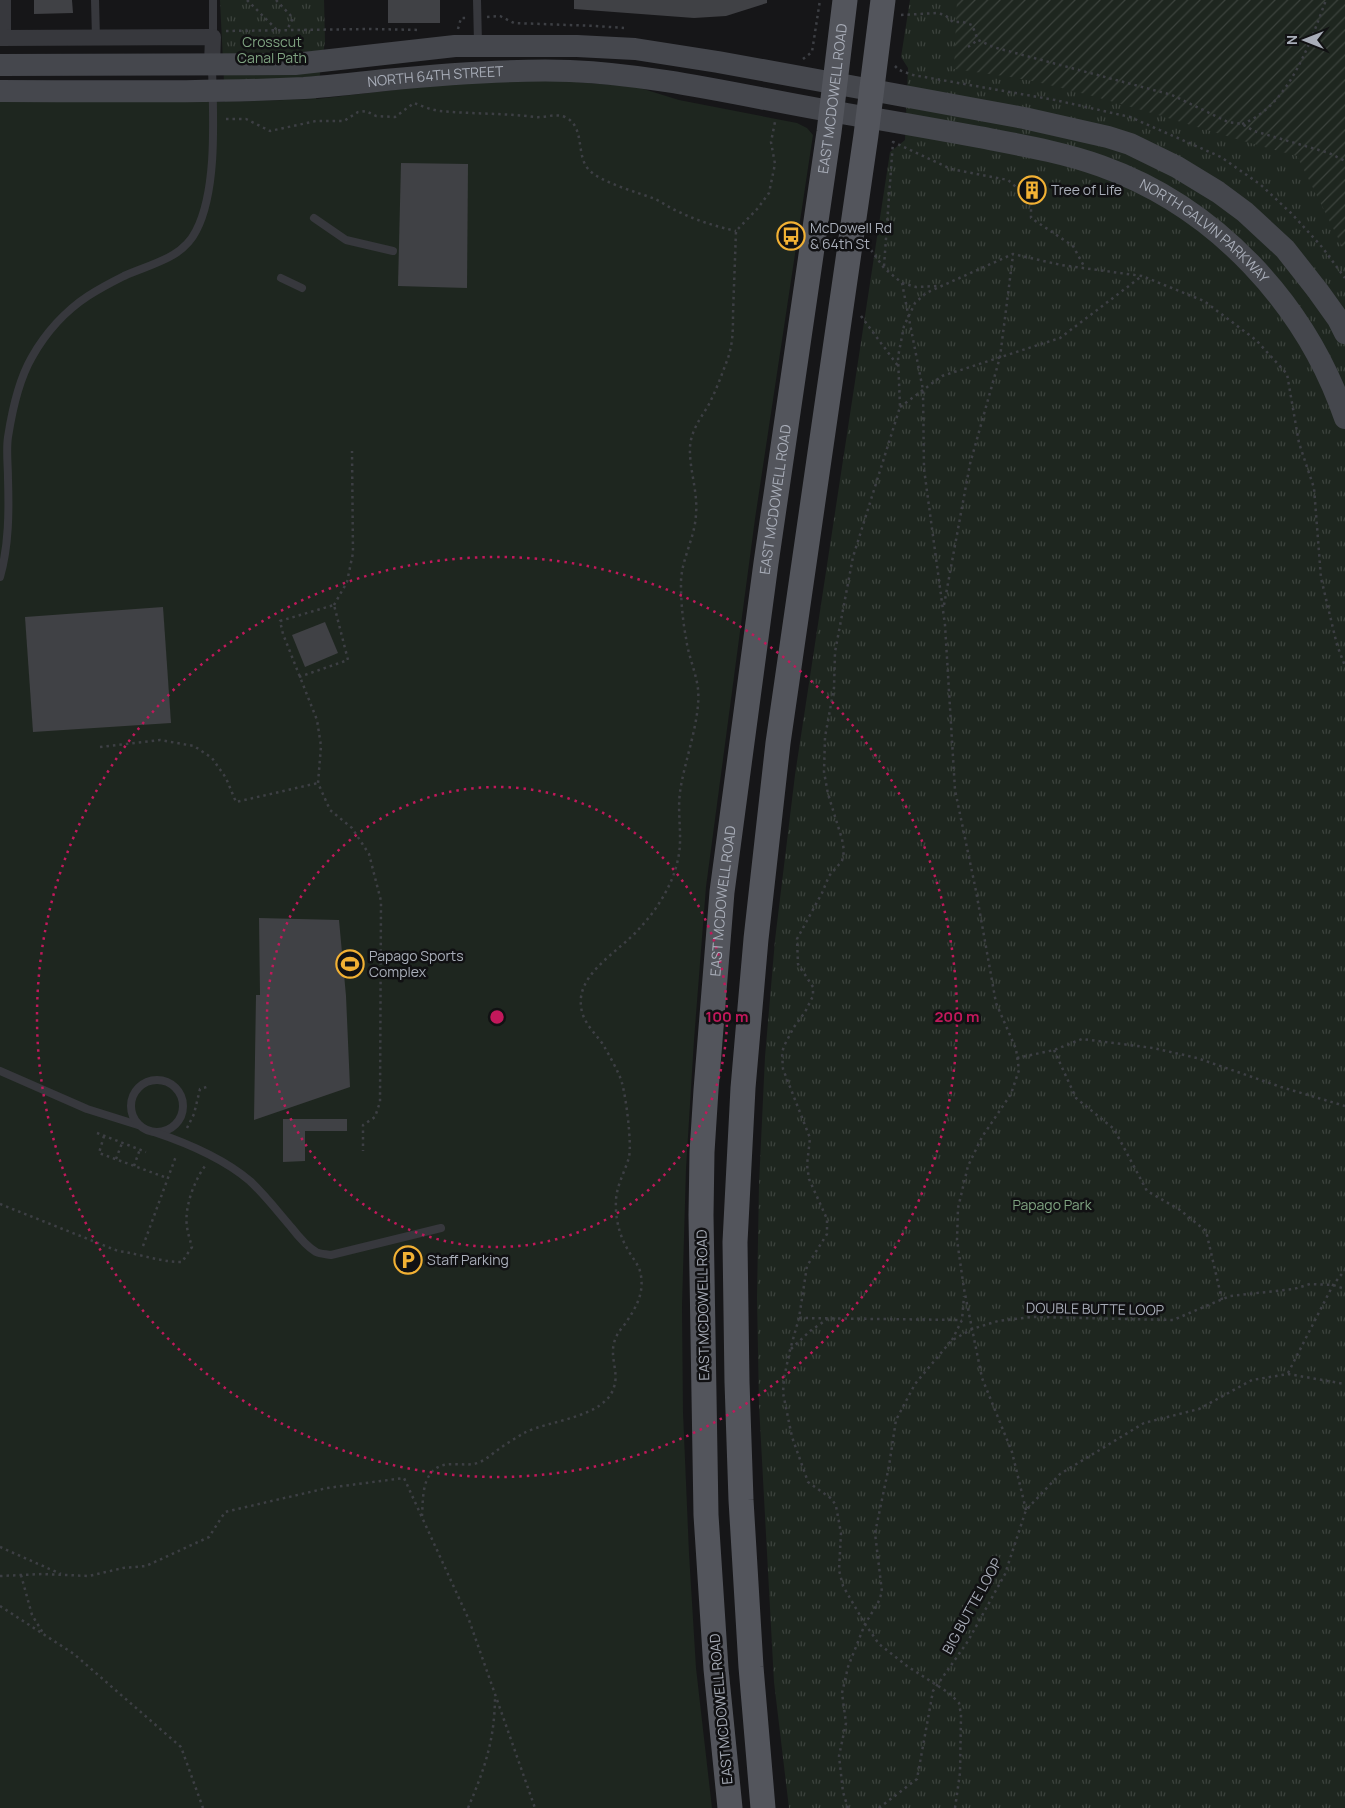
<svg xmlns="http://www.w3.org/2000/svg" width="1345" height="1808" font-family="Manrope,sans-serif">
  <defs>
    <pattern id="park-tufts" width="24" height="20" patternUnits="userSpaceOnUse" patternTransform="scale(1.25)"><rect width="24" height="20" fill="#1e261f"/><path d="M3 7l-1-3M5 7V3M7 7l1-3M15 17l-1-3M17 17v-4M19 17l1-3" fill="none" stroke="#3c433d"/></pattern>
    <pattern id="garden-furrows" width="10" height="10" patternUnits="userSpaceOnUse" patternTransform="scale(1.25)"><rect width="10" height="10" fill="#1e261f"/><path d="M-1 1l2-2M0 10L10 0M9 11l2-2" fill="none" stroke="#3c433d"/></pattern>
  </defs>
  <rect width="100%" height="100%" fill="#161618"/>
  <polygon fill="#1e261f" points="553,80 637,87 679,100 797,123 807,128 813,135 755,519 706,887 694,1040 686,1169 682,1306 683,1412 689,1553 696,1668 712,1808 0,1808 0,102 225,102 316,99 447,84"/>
  <g fill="url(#park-tufts)">
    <polygon points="220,0 324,0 325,41 316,99 225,102"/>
    <polygon points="910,0 1345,0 1345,1808 789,1808 774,1682 759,1405 757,1298 759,1184 765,1057 775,940 795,775 890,152 905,140 908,68 901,57"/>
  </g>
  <path fill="url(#garden-furrows)" d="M957,0H1345V252L1297,156C1210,133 1125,102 1037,82C1010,76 982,73 954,69Z"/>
  <g fill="#404145">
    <polygon points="34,0 72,0 73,13 34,14"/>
    <rect x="388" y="0" width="52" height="23"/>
    <polygon points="574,0 767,0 767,3 726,16 694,18 574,9"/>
    <polygon points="401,163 468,164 467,288 398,286"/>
    <polygon points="163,607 171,723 33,732 25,617"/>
    <polygon points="325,622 338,653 305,667 292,635"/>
    <polygon points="259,918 339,920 346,996 350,1087 254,1120 256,995 260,995"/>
    <polygon points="283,1119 347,1119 347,1131 305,1131 305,1161 283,1162"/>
  </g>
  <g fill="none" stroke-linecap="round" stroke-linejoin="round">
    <g stroke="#3d3f44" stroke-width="2.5" stroke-dasharray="2.5 4" stroke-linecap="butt">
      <polyline points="247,0 277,30"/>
      <polyline points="276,0 293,18 287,30"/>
      <polyline points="901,15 937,13 945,15 953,22 963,22 972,25 978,40 993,47 1172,95 1228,122 1242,124 1254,131 1329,153 1345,161"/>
      <polyline points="487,17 500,16 514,23 596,26 624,28"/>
      <polyline points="458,29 461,18 467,18"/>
      <polyline points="226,31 369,29 421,30"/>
      <polyline points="968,47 978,40"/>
      <polyline points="803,59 812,52 820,0"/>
      <polyline points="895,66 899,70 913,75 1055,100 1130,117 1221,157 1261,185 1292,214 1322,247 1345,278"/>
      <path d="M226,119H246L270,131L316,121H344L358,112L366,111L376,116L395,117L414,103C422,106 431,110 440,111C471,114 503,113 535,117C545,118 555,113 565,117C586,127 575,155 589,170C602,183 637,192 655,199C662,202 668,207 675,210C695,220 714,226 736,231"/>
      <path d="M1242,124C1289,106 1310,43 1326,0"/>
      <polyline points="871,250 884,268 902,283 923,390 924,469 945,625 955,790 976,891 996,1003 1016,1049 1019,1070 1011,1094 982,1137 968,1166 958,1208 957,1240 964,1289 982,1378 1012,1452 1026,1510"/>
      <polyline points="884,266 893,142 951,169 1008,180 1031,200 1031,218 1073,246 1085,268"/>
      <polyline points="902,283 916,287 938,286"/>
      <polyline points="861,316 898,366"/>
      <polyline points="900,407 942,376 1060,338 1142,276"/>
      <polyline points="334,605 347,582 353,553 352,451"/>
      <polyline points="944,605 970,464 1000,357 1013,255"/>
      <polyline points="299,677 348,660 334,605 280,621 283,634 317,720 321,746 318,783 330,810 352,828 369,854 381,901 380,1102 375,1117 363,1125 363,1151"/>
      <polyline points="100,747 160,740 194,746 212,758 226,778 236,802 318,783"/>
      <polyline points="1054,1050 1076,1098 1114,1129 1147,1191 1180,1210 1206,1231 1222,1300"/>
      <polyline points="1017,1058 1054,1050 1082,1039 1153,1048 1197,1058 1281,1087 1345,1106"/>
      <polyline points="187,1128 194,1114 200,1089 210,1086"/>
      <polyline points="97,1133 146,1152"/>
      <polyline points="104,1136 99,1153 167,1178"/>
      <polyline points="116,1159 122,1143"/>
      <polyline points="134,1166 140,1149"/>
      <path d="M0,1204L118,1251C141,1254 159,1262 182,1262L192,1247C190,1240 188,1234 187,1227C184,1208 194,1181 205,1166"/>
      <polyline points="143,1246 176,1156"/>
      <polyline points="799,1318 962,1320"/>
      <polyline points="952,1340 962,1320 964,1296"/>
      <polyline points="791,1349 810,1331 829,1318"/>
      <polyline points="1288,1373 1333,1285 1345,1270"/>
      <path d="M422,1516C423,1502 422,1484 431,1473C444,1457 465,1469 480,1462C487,1459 493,1453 499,1449C507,1443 516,1438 524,1433C549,1420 605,1418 614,1387C619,1373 610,1358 614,1343C616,1335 620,1330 625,1324C635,1309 644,1295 641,1276C640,1266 633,1259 628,1250C619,1235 615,1217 616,1200C617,1184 625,1172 629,1157C632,1144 626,1097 622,1083C620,1074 607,1051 602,1043C591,1028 579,1019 581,997C585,969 620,950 638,930C656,911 673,885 678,859C683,837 677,815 680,792C684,762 701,719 698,689C696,672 688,655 686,638C683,622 681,603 681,586C680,561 695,539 696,514C698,491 689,469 690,447C691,431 700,419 708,406C716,391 722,374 728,358C733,343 733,329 733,314C734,286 735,259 736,231L758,208L769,193L775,164L771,142L775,122"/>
      <polyline points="0,1547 61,1574"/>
      <polyline points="21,1575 32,1615 43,1633"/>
      <polyline points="0,1576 42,1574 89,1576 123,1568 146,1566 209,1537 225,1512 327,1488 404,1478 469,1620 535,1808"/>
      <polyline points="0,1606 74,1654 181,1747 203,1808"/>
      <path d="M468,1808C485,1768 495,1739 495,1695"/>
      <polyline points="848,1808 843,1792 839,1756 846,1723 842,1693 848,1667 865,1624 878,1603 882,1592 875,1533 889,1466 896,1420 915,1384 951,1341 972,1329 998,1321 1032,1317 1173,1320 1230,1296 1294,1289 1310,1284 1333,1285 1345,1289"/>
      <polyline points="879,1808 917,1779 933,1691 968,1641 1005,1574 1026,1510 1060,1474 1144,1423 1199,1409 1252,1380 1288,1374 1345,1384"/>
      <polyline points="955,1808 960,1773 961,1715 959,1703 949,1693 907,1666 879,1644 865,1624 843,1586 839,1570 841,1533 836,1506 832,1499 808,1482 792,1437 783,1393 784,1378 790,1350 799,1318 807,1266 827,1234 827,1219 809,1179 807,1165 810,1138 783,1069 782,1053 784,1046 794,1027 805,1012 813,996 813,987 798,964 797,939 822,893 829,876 842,861 844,851 842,839 828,794 824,772 825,737 834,688 835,652 853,557 900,407 898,357 904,326 915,303 926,293 1013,254 1061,265 1142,276 1204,301 1256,340 1287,374 1299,443 1314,488 1321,578 1337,645 1345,666"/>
    </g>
    <g stroke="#37383d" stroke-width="8">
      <polyline points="95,0 96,38"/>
      <polyline points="213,0 213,37"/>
      <polyline points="477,0 478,43"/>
      <polyline points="314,218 346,240 393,251"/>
      <polyline points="281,278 302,288"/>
      <path d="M0,577C9,545 9,511 8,479C8,465 6,450 8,437C12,411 18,381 32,357C45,334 65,311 88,296C99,289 112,282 124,276C150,264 182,259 196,231C218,189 213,114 212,66"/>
      <polyline points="0,1071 87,1109 138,1125"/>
      <circle cx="157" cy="1106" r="26"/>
      <path d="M154,1132C187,1143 223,1158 250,1181C265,1195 278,1212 291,1227C298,1236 306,1246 316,1252C320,1254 326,1254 331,1255L441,1228"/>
    </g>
    <g stroke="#37383d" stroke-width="16">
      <polyline points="3,0 3,38"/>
      <polyline points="0,38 213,37 212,64"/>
    </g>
    <g stroke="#45474d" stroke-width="22">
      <polyline points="0,65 295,64 455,46 577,46 635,49 718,62 1024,118 1108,137 1130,144 1177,167 1218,192 1245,212 1285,249 1318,291 1338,319 1345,333"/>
      <path id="s1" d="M0,91C101,91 203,93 304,88C331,86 358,83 385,80C446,74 508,69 570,71C664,75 755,99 847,114C891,121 935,129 979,137C1020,145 1062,152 1101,166C1216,207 1306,304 1345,418"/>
    </g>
    <g stroke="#53555c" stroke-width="25">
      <path id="s2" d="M730,1808L716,1669L706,1515L701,1215L702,1152L706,1090L722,892L766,563L829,132L845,0"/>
      <polyline points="763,1808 751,1667 741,1500 737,1382 735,1242 743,1088 756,939 778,743 866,135 883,0"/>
    </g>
  </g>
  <g fill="none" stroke="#c2185b" stroke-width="2.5" stroke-dasharray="2.5 5">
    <circle cx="497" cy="1017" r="230"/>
    <circle cx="497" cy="1017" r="460"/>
  </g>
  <defs>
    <g id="building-ring" transform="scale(1.4375)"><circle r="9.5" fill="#111113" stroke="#f2b134" stroke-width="1.5"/><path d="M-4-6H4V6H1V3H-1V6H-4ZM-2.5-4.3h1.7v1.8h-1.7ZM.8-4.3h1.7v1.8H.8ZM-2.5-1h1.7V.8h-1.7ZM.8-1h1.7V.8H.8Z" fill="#f2b134"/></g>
    <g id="bus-ring" transform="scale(1.4375)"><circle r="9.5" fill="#111113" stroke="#f2b134" stroke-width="1.5"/><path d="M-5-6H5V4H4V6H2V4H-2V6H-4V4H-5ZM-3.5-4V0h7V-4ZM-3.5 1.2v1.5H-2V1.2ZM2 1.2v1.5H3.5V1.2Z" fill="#f2b134"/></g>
    <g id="stadium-ring" transform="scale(1.4375)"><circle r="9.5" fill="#111113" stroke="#f2b134" stroke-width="1.5"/><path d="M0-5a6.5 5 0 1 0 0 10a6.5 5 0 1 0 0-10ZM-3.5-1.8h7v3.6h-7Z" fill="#f2b134"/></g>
    <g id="parking-ring" transform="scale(1.4375)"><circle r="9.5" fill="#111113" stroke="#f2b134" stroke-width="1.5"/><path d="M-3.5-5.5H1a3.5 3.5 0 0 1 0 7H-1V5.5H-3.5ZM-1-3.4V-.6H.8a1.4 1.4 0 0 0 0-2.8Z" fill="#f2b134"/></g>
  </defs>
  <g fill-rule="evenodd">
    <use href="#building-ring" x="1032" y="190"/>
    <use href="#bus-ring" x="791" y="236"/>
    <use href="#stadium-ring" x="350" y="964"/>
    <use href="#parking-ring" x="408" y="1260"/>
  </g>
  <g text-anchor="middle" stroke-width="5" stroke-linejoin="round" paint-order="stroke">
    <g font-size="14" fill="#7fa381" stroke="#111113">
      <text x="272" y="47">Crosscut<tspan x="272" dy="16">Canal Path</tspan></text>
      <text x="1052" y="1210">Papago Park</text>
    </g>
    <g font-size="14" fill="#a8adb8" stroke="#111113">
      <text dy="5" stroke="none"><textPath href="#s1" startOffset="436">NORTH 64TH STREET</textPath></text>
      <text dy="5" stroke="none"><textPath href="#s2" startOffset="1719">EAST MCDOWELL ROAD</textPath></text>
      <text dy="5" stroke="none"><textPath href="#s1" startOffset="1234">NORTH GALVIN PARKWAY</textPath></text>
      <text dy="5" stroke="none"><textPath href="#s2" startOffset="1314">EAST MCDOWELL ROAD</textPath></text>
      <text dy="5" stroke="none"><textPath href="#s2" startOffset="909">EAST MCDOWELL ROAD</textPath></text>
      <text transform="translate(703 1305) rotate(-91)" y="5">EAST MCDOWELL ROAD</text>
      <text transform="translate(1095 1309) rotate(1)" y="5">DOUBLE BUTTE LOOP</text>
      <text transform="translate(972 1606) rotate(-61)" y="5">BIG BUTTE LOOP</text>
      <text transform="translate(721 1709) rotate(-95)" y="5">EAST MCDOWELL ROAD</text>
    </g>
    <g font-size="14" fill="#a8adb8" stroke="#111113" text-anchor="start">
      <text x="1051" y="195">Tree of Life</text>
      <text x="810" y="233">McDowell Rd<tspan x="810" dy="16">&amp; 64th St</tspan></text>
      <text x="369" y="961">Papago Sports<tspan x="369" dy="16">Complex</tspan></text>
      <text x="427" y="1265">Staff Parking</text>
    </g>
  </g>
  <circle cx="497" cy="1017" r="8" fill="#c2185b" stroke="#111113" stroke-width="2.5"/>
  <g font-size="15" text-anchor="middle" font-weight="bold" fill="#c2185b" stroke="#111113" stroke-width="5" stroke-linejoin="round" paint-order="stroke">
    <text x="727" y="1022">100 m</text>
    <text x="957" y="1022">200 m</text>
  </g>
  <g transform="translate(1305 40) rotate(270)" stroke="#111113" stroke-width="4" paint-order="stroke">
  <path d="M0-4L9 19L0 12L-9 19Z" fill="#a8adb8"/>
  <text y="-8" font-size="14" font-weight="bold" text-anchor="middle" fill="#a8adb8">N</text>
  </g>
</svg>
